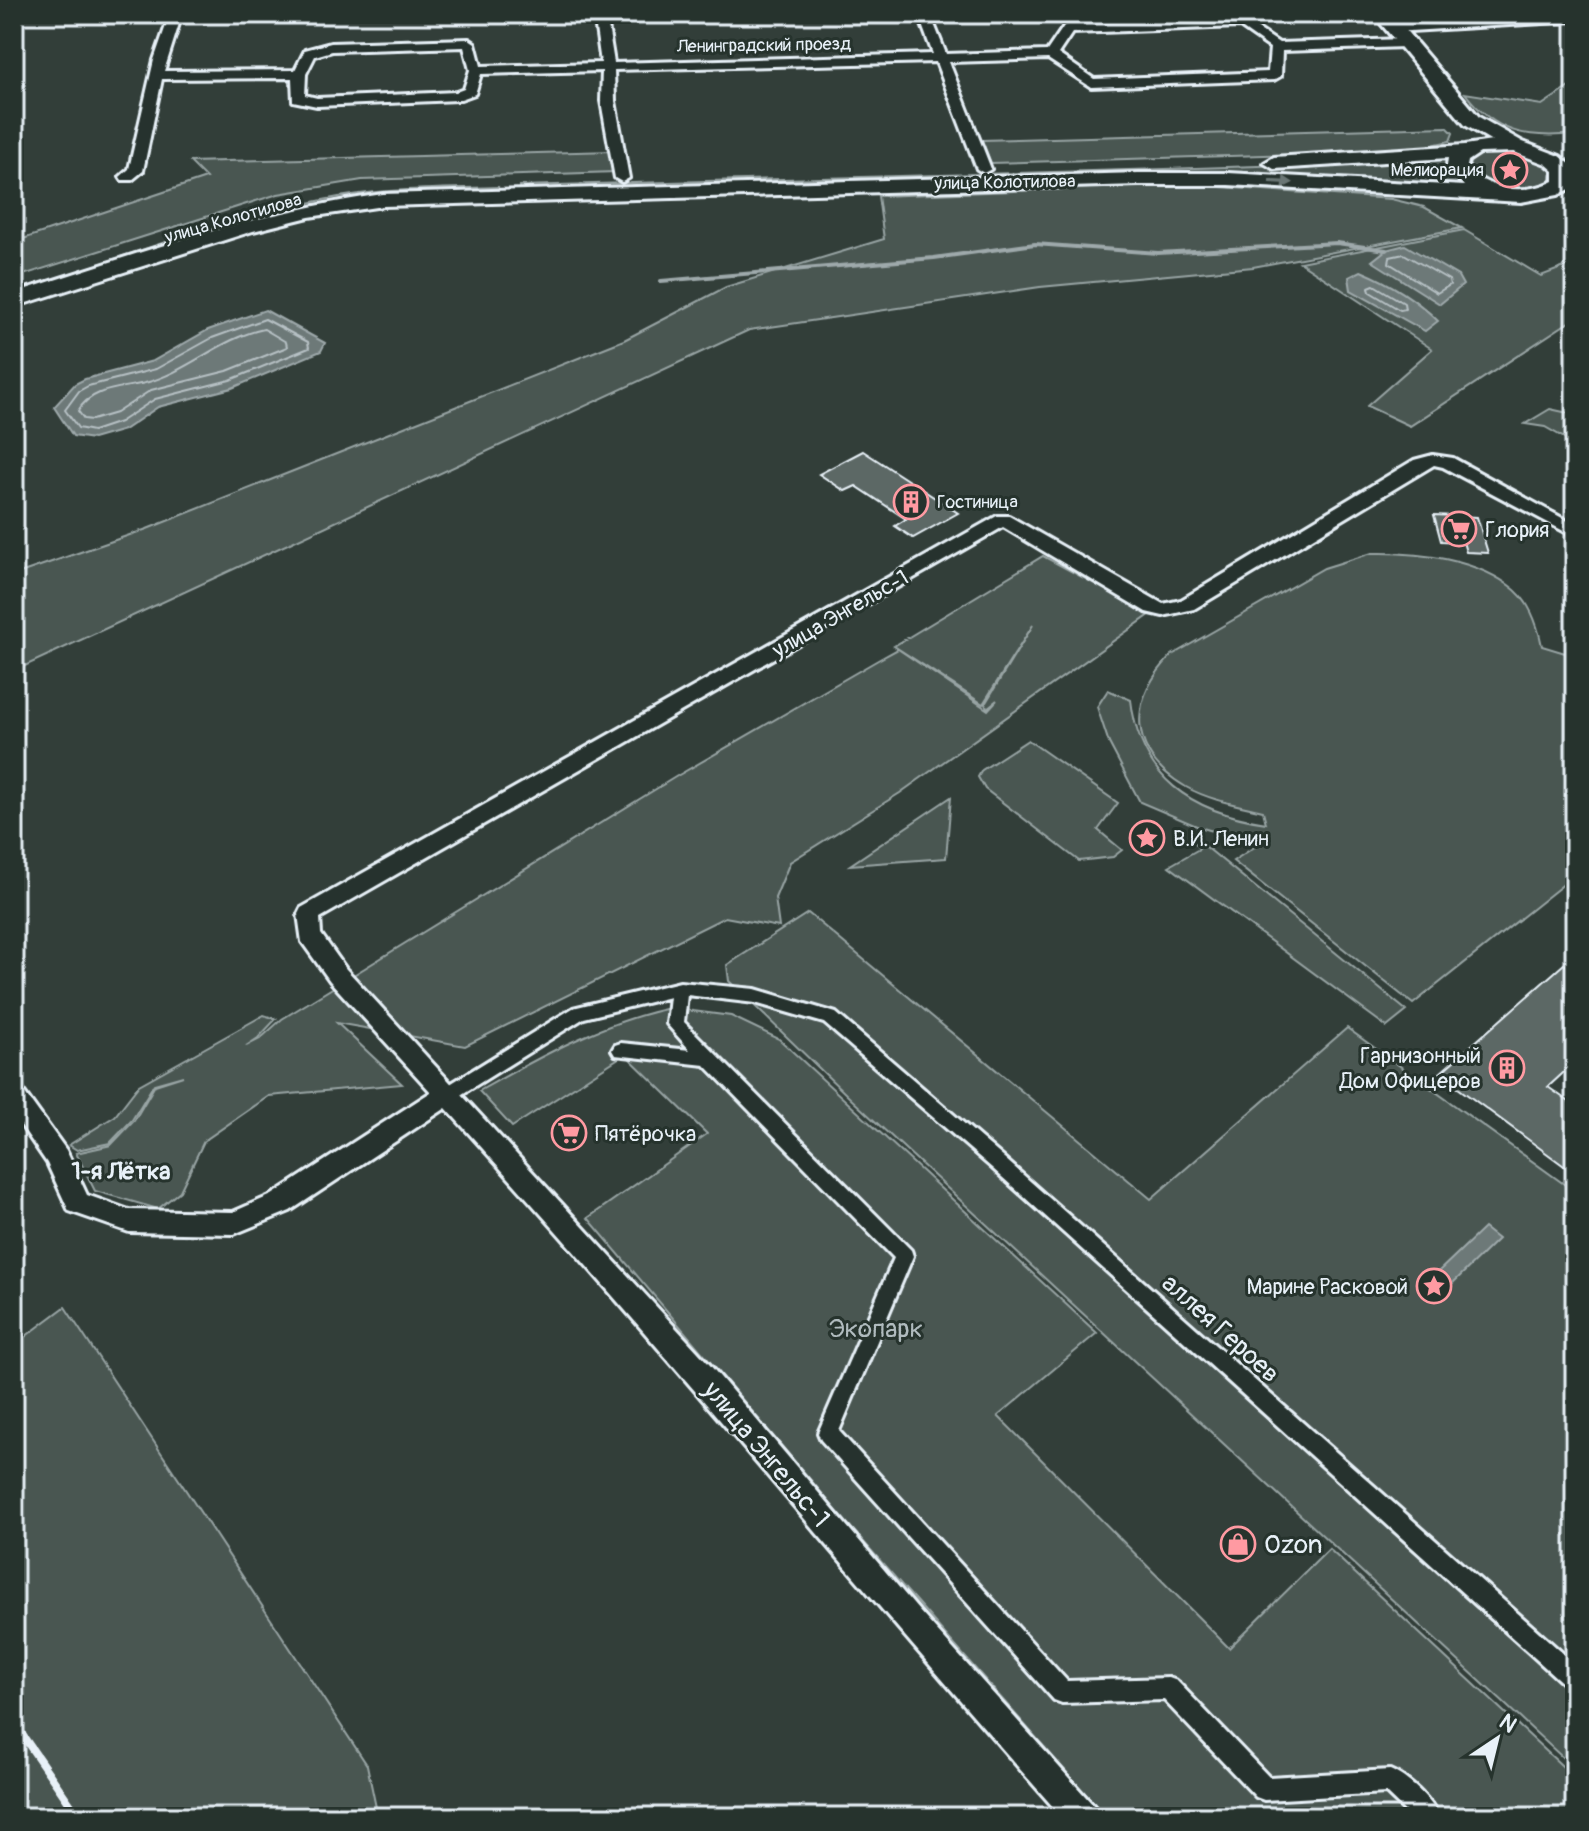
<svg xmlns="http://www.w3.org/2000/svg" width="1589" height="1831" font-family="Pangolin,sans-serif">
  <rect width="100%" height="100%" fill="#323e39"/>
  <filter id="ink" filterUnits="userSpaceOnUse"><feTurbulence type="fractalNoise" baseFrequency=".0125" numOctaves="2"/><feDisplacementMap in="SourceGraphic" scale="16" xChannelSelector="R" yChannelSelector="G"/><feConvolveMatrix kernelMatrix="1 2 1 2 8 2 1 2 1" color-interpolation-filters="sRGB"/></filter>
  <g filter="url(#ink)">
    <g fill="#495651" stroke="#98a4a4" stroke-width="2">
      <path d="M1575,83V134C1526,139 1495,133 1465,93L1542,105Z"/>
      <polygon points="1447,127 1453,133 1450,141 1405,151 991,163 982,140"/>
      <polygon points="614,151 616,172 362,180 278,194 14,278 14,242 206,178 190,162"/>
      <path d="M1511,151L1545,163L1552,171L1550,183C1527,193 1477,195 1467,165L1475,155Z"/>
      <polygon points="1443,157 1451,175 1470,187 1349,182 519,192 519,186 1165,169 1385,162"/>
      <path d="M498,187L497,193L298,211L14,297V292C116,260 218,220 323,200C380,188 440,189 498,187Z"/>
      <polygon points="1117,187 1220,187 1391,199 1424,207 1462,228 1253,267 1040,287 749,330 14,671 14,575 147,529 624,340 726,287 884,239 878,196"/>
      <polygon points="1464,230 1541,276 1575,263 1575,318 1410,426 1367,406 1432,349 1300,262"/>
      <polygon points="1550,409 1568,413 1575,409 1575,444 1545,427 1525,424"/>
      <path d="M1372,553C1419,552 1478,559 1515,590C1531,604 1538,626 1542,646L1575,656V875L1413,1004L1233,861L1259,844L1199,827L1140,802L1109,743L1097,707L1108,690L1131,700C1140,778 1191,812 1266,823L1263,811C1238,805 1209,800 1186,787C1128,753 1127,701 1172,655L1324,568Z"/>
      <polygon points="1043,556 1151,614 900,793 790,862 775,898 779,927 725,917 465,1046 337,1023 402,1084 269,1096 204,1141 180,1191 158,1209 95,1191 76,1153 111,1145 134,1121 155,1085 183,1076 154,1084 132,1120 110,1143 77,1150 69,1145 115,1116 139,1085 264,1015 276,1019 258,1038 246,1046 260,1039 282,1019 677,776 878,660 898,649 988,710 997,700 987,708 985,704 1033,625 983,704 894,646"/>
      <polygon points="1028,740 1118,803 1098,830 1122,850 1113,857 1079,861 985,789 978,777 982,770"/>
      <polygon points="951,797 946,858 850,865"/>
      <polygon points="1189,833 1407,1011 1387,1027 1169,866 1199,849"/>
      <polygon points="808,913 1151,1199 1347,1028 1575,1192 1575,1769 851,1099 729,981 727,965"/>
      <path d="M670,1008L731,1016L779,1039L1097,1333L998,1416L1229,1648L1329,1549L1575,1778V1817H1106L847,1523L588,1218L707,1134L625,1054L512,1127L479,1091C541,1056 600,1023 670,1008Z"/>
      <polygon points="65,1307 367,1765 378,1817 14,1817 14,1345"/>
    </g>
    <g fill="#6d7978" stroke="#9ea9ab" stroke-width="2">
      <polygon points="1405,245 1458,276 1463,285 1440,304 1372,261 1386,250"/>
      <path d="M1361,271C1390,283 1416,299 1438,321L1425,331L1351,290L1349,277Z"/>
      <polygon points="265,310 325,343 321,351 232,388 158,407 124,430 93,439 73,436 54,407 75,384 85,379 153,361 208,330"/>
      <polygon points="1484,1228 1498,1239 1451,1285 1437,1273"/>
    </g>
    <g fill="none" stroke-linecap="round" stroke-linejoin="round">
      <g stroke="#b7c1c5" stroke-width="2">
        <polygon points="1404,254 1449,280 1450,285 1437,293 1389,263 1390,257"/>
        <polygon points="1374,285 1404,303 1405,309 1400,310 1370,292 1369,287"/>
        <polygon points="265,319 308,342 309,348 230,380 155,399 120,422 93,431 78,428 65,410 79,391 88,386 156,369 212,338"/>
        <path d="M264,329L286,342L287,347L227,371L151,390L116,413L92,420L84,419L78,411C92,387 121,389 145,383C188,372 220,338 264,329Z"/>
      </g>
      <polyline stroke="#9ea9ab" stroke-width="4" points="661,281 934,258 1035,244 1158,253 1337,243 1386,250"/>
    </g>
    <g fill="#5c6865" stroke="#e8f1f8" stroke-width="2">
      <polygon points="863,451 958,513 913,538 895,526 906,519 856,486 845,491 819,474"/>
      <polygon points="1434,515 1477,517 1488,553 1466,552 1463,542 1441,541"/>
      <polygon points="1564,964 1575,971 1575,1062 1548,1087 1575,1106 1575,1174 1439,1074"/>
    </g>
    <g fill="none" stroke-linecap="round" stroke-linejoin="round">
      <g stroke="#e8f1f8" stroke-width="6">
        <path id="pedestrian" d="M680,982L755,989L836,1013L1004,1158L1575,1664V1690L1567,1687L992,1168L824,1023L755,1003L687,995L684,1022L911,1250L913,1256L839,1431L1067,1681L1169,1678L1177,1681L1269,1777L1390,1770C1407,1777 1432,1800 1439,1817H1411L1386,1793L1264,1800L1256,1797L1164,1700L1062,1703L1054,1700L821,1440L818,1433L894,1258L705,1065L615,1055L612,1050L615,1045L621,1043L690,1050L667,1024L670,997L584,1018L454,1099L448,1101L442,1099L439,1094L442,1089L573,1008Z"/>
      </g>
      <g stroke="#e8f1f8" stroke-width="6">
        <g id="minor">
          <path d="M170,14H182L164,71L295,70L305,50L331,43L469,39L475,43L481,66L601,63L594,14H606L614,63L933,54L918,14H930L946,54L1047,51L1064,26L1068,25L1243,19L1279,43L1405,39L1411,43L1405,47L1282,51L1281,76L1274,80L1091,87L1048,59L949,62L991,169L984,173L977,169L936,62L614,70L615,101L629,178L622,182L615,178L601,101L602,71L481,74L475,94L458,100L317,106L293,101L292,78L162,79L143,171L132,180H122L120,177L129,169L154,60ZM1240,27L1270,48L1268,72L1094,79L1058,54L1072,33ZM464,47L470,70L464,89L456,92L317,98L305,95L306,74L315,56L332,51Z"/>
          <polygon points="1575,14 1575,21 1393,32 1387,28 1393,24"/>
          <path d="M1433,455L1453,458L1575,525V537L1443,467L1434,465L1194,609L1163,616L1146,612L1003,527L320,918L321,934L346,969L709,1364L919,1611L1094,1806L1099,1817H1062C855,1582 657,1340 446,1108L290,1211L234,1234L129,1232L69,1211L47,1163L14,1115V1086L22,1089L66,1150L87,1195L129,1210L233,1212L272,1195L431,1092L330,981L302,942L298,914L301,908L997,516H1009L1163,604L1181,600L1414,460Z"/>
        </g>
      </g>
      <g stroke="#e8f1f8" stroke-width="6">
        <path id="secondary" d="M1373,14H1392L1479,117L1523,142L1560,156L1570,164L1575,173L1570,189L1558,195L1521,202L1228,185H1139L383,206L309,217L253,231L14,307V293C139,253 253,213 383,194L1139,173H1228L1464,186L1447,166L1448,158L1274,169L1264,163L1274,157L1465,145L1492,141L1465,125ZM1514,152L1546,164L1554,171V181C1526,195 1487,192 1467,166L1468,161L1480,153Z"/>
      </g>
      <use href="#pedestrian" fill="#26332d" fill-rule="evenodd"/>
      <use href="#minor" fill="#26332d" fill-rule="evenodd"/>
      <use href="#secondary" fill="#26332d" fill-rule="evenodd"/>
      <polyline stroke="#e8f1f8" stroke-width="8" points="14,1723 79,1817"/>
    </g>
    <defs><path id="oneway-solid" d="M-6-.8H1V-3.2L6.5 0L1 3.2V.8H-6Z" transform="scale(2)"/></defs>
    <use fill="#6a7674" href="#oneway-solid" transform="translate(1281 182) rotate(3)"/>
  </g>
  <defs>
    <g id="sight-ring" transform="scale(1.8)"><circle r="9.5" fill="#26332d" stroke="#ff9aa2" stroke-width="1.5"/><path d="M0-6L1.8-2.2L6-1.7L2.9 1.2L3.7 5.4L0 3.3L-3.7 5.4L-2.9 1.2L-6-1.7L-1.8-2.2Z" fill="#ff9aa2"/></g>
    <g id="building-ring" transform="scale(1.8)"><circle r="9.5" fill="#26332d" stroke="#ff9aa2" stroke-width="1.5"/><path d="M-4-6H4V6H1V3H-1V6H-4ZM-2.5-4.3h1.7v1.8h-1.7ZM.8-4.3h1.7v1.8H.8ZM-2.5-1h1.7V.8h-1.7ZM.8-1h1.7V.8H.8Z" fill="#ff9aa2"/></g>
    <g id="supermarket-ring" transform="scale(1.8)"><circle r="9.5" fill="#26332d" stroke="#ff9aa2" stroke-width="1.5"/><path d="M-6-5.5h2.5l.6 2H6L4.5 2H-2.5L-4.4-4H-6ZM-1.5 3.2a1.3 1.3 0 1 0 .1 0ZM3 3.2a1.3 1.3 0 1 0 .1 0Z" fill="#ff9aa2"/></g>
    <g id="shop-ring" transform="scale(1.8)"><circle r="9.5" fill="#26332d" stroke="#ff9aa2" stroke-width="1.5"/><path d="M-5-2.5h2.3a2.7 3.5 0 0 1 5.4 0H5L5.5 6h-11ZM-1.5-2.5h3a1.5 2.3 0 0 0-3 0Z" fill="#ff9aa2"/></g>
  </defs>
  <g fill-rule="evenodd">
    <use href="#sight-ring" x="1510" y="170"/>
    <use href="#building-ring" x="911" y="502"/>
    <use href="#supermarket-ring" x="1459" y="529"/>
    <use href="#sight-ring" x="1147" y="838"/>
    <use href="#building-ring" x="1507" y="1068"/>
    <use href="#supermarket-ring" x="569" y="1133"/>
    <use href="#sight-ring" x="1434" y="1286"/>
    <use href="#shop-ring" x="1238" y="1544"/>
  </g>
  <g text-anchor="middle" stroke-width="6" stroke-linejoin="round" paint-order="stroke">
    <g font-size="18" fill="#e8f1f8" stroke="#26332d">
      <text transform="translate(764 45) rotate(-1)" y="6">Ленинградский проезд</text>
      <text transform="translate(1005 182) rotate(-1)" y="6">улица Колотилова</text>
      <text transform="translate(233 218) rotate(-16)" y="6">улица Колотилова</text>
    </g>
    <g font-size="18" fill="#e8f1f8" stroke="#26332d" text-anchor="end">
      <text x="1484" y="176">Мелиорация</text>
      <text x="937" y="508" text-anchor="start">Гостиница</text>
    </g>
    <g font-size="22" fill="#e8f1f8" stroke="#26332d" text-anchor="start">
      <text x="1485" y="537">Глория</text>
      <text x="1173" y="846">В.И. Ленин</text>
      <text x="1481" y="1063" text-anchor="end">Гарнизонный<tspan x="1481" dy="25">Дом Офицеров</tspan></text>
      <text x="595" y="1141">Пятёрочка</text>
      <text x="1408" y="1294" text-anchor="end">Марине Расковой</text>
    </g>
    <g font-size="22" fill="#e8f1f8" stroke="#26332d">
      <text transform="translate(840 613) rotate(-30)" y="8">улица Энгельс-1</text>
    </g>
    <g font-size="24" font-weight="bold" fill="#e8f1f8" stroke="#26332d">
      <text x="121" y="1179">1-я Лётка</text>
    </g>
    <g font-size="26" fill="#b0bbbe" stroke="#26332d">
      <text x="876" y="1337">Экопарк</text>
    </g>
    <g font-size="26" fill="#e8f1f8" stroke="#26332d">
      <text transform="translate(1221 1328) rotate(42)" y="9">аллея Героев</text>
      <text transform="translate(767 1454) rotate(50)" y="9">улица Энгельс-1</text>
    </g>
    <g font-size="26" fill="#e8f1f8" stroke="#26332d" text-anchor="start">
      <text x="1264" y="1553">Ozon</text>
    </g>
  </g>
  <rect width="1589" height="1831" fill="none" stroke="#26332d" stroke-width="48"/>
  <rect x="24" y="24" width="1541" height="1783" fill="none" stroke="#e8f1f8" stroke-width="3" filter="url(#ink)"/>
  <g transform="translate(1497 1739) rotate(35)" stroke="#26332d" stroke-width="6" paint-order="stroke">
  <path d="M0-6L14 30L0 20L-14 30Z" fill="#e8f1f8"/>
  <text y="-12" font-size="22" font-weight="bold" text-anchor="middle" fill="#e8f1f8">N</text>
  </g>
</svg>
